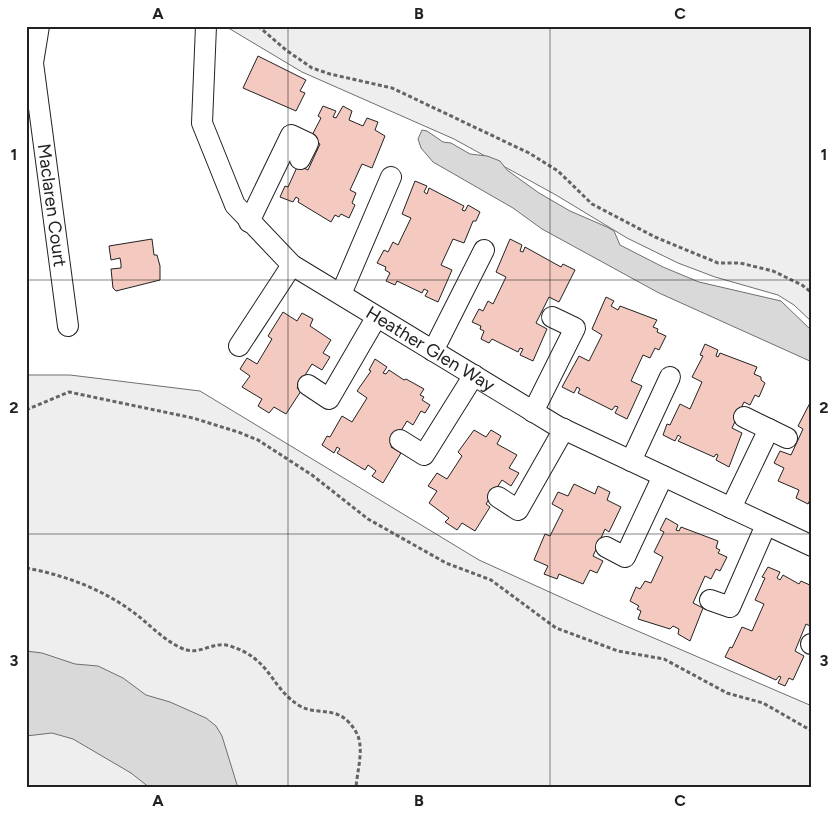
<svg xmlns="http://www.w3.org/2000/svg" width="838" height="814" font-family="Figtree,sans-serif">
  <rect width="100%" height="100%" fill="#fff"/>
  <g fill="#eee" stroke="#6f6f6f">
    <polygon points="225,26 812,26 812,322 794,305 778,295 715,277 678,263 627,238 556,195 454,139 302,72"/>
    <polygon points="26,375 70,375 200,391 479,560 598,614 812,706 812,788 26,788"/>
  </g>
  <g fill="#d9d9d9" stroke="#6f6f6f">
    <polygon points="422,130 427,131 443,142 451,143 470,154 487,156 500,161 507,170 539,193 570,211 607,227 614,231 620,245 663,267 699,282 781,301 812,331 812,362 659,293 542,229 513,208 433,162 421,148 418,139"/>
    <polygon points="26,651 42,653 75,664 98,666 123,678 146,695 170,702 206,718 216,726 222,736 238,788 150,788 131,773 73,739 52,733 26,736"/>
  </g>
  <g fill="#f3c9c0" stroke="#222">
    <polygon points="258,56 306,80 300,91 305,93 296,111 243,88"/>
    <polygon points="323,106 336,111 333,117 336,118 343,106 352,111 349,120 363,126 367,118 378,122 375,130 385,136 372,168 362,164 350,190 356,193 352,203 355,205 349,218 341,214 339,217 335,215 331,222 298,202 299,199 296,197 293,202 280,197 285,186 288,187 298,165 308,170 320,144 310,139 321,118 318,116"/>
    <polygon points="415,181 427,186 424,192 427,194 429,188 464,206 462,210 465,211 468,205 480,212 476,221 473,221 464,243 453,239 441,265 452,270 438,302 425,296 428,291 424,289 422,293 397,281 395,285 386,281 390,273 385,270 386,267 377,263 384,250 388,252 393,242 398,245 411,218 402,214"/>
    <polygon points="152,239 154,255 157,255 160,266 160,280 116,291 113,288 111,269 121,268 121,264 120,258 111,260 109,246"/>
    <polygon points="510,239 522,245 520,251 523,252 525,247 561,267 563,264 575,270 559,302 549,297 536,323 547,329 533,361 520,355 523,349 520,348 518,352 492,339 489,343 481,339 484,331 480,329 481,326 472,322 479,309 483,311 488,301 493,304 506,277 496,272"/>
    <polygon points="606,297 614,301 611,306 618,310 620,306 657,320 653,327 658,329 657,332 666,336 659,350 655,348 650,358 643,355 631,381 642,386 627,419 615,413 618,407 615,406 612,410 578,393 580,389 577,387 574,393 562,387 579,356 589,361 602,335 592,329"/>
    <polygon points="283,312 297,321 302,313 313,319 310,326 331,340 323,353 330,357 322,370 312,364 297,388 301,391 286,414 274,407 269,413 258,406 262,399 242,387 250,376 240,369 247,358 257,364 272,339 268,336"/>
    <polygon points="705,344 718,350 716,356 718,357 720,353 757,367 754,374 761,377 761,380 765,383 759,397 755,395 750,405 744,402 732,428 742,433 729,467 716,460 718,455 716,454 714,457 678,441 681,437 678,435 675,441 663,435 667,424 670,425 680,404 690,409 702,382 692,377 703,356 700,355"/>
    <polygon points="375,359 387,367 383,373 386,374 389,370 404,380 406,379 424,389 420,395 424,397 422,400 430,405 425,413 421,411 413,425 407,421 391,447 401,453 383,483 372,476 376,471 368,465 365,470 337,453 340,449 337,447 334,453 322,445 327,436 330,437 342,416 352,422 367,398 357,391 371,371 369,370"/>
    <polygon points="811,401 812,496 808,504 796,498 799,490 778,481 784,468 774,463 780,451 791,455 803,429 798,426"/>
    <polygon points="474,430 486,437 491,430 501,436 497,444 517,455 509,468 519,473 511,486 502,480 486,504 490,507 475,531 462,523 457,530 445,522 449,518 429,503 437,491 428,486 437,473 447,479 462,456 458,452"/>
    <polygon points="574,484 595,494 598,486 610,492 607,500 621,507 609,532 605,529 593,556 603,561 597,573 590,570 583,584 559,574 557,579 544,574 548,566 534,560 545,534 550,536 563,510 552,504 558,492 568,496"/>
    <polygon points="666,518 678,525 676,530 679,531 681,527 718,541 716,548 720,550 718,553 727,557 720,571 716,569 711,579 705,576 693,603 703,608 690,641 678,634 679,629 673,626 670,629 638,619 641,611 637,609 639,606 630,601 636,587 640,589 645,581 651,583 663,557 654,552 664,532 660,530"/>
    <polygon points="768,567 780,572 777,578 780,580 783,575 799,584 801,581 812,586 812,627 806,624 795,651 804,656 793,680 789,678 785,686 778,683 781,677 779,676 776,680 725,657 730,647 732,648 742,627 752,631 764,604 755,600 765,578 762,577"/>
  </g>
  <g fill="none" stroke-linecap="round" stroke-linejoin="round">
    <g stroke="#222" stroke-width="22">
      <g id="minor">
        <path id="s1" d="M39,26L33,63L68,326"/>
        <path id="s2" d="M206,26L202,123L235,205L292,265L557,426L812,546"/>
        <polyline points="249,222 291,135 308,143 300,159"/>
        <polyline points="341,294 391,177"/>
        <polyline points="239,346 292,265"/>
        <polyline points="433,351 484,250"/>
        <polyline points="308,385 329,399 376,318"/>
        <polyline points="533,412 575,328 552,317"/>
        <polyline points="744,417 787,438"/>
        <polyline points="400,440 424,455 474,375"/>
        <polyline points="631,461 670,377"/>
        <polyline points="498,497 518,510 564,429"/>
        <polyline points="731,508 769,429"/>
        <polyline points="606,547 625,557 663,476"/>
        <polyline points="710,600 730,607 766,525"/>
        <polyline points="811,644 812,644"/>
      </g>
    </g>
    <g stroke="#646464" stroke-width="3" stroke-dasharray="4 2.5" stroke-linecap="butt">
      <polyline points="258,26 286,50 312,68 330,74 392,88 529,153 558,171 592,204 655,237 718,263 740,263 773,271 802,285 812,293"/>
      <polyline points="26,410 69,392 193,418 238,432 258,440 312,475 368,519 446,563 491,580 556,628 618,651 664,659 727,693 763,703 812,731"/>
      <path d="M26,568C65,575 105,590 137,615C151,626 163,639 179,647C199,658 212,640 230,646C272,659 270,688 300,706C320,717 339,703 356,732C365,747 357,771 356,788"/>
    </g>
    <use href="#minor" stroke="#fff" stroke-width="20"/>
  </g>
  <path fill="none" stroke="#222" stroke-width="1" stroke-opacity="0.55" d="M288,26V788M550,26V788M26,280H812M26,534H812"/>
  <g text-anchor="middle" stroke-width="4" stroke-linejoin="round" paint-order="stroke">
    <g font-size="18" fill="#222" stroke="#fff">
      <text dy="6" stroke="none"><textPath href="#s1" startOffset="181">Maclaren Court</textPath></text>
      <text dy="6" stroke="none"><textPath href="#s2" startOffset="430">Heather Glen Way</textPath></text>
    </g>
  </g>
  <rect width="838" height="814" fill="none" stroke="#ffffff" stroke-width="55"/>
  <rect x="28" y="28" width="782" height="758" fill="none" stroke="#222" stroke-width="2"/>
  <g font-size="16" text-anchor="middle" font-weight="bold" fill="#222">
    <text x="158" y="19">A</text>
    <text x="419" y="19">B</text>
    <text x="680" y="19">C</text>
    <text x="14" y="160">1</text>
    <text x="824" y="160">1</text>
    <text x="14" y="413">2</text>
    <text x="824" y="413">2</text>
    <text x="14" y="666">3</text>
    <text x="824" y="666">3</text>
    <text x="158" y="806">A</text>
    <text x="419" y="806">B</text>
    <text x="680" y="806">C</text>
  </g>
</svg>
